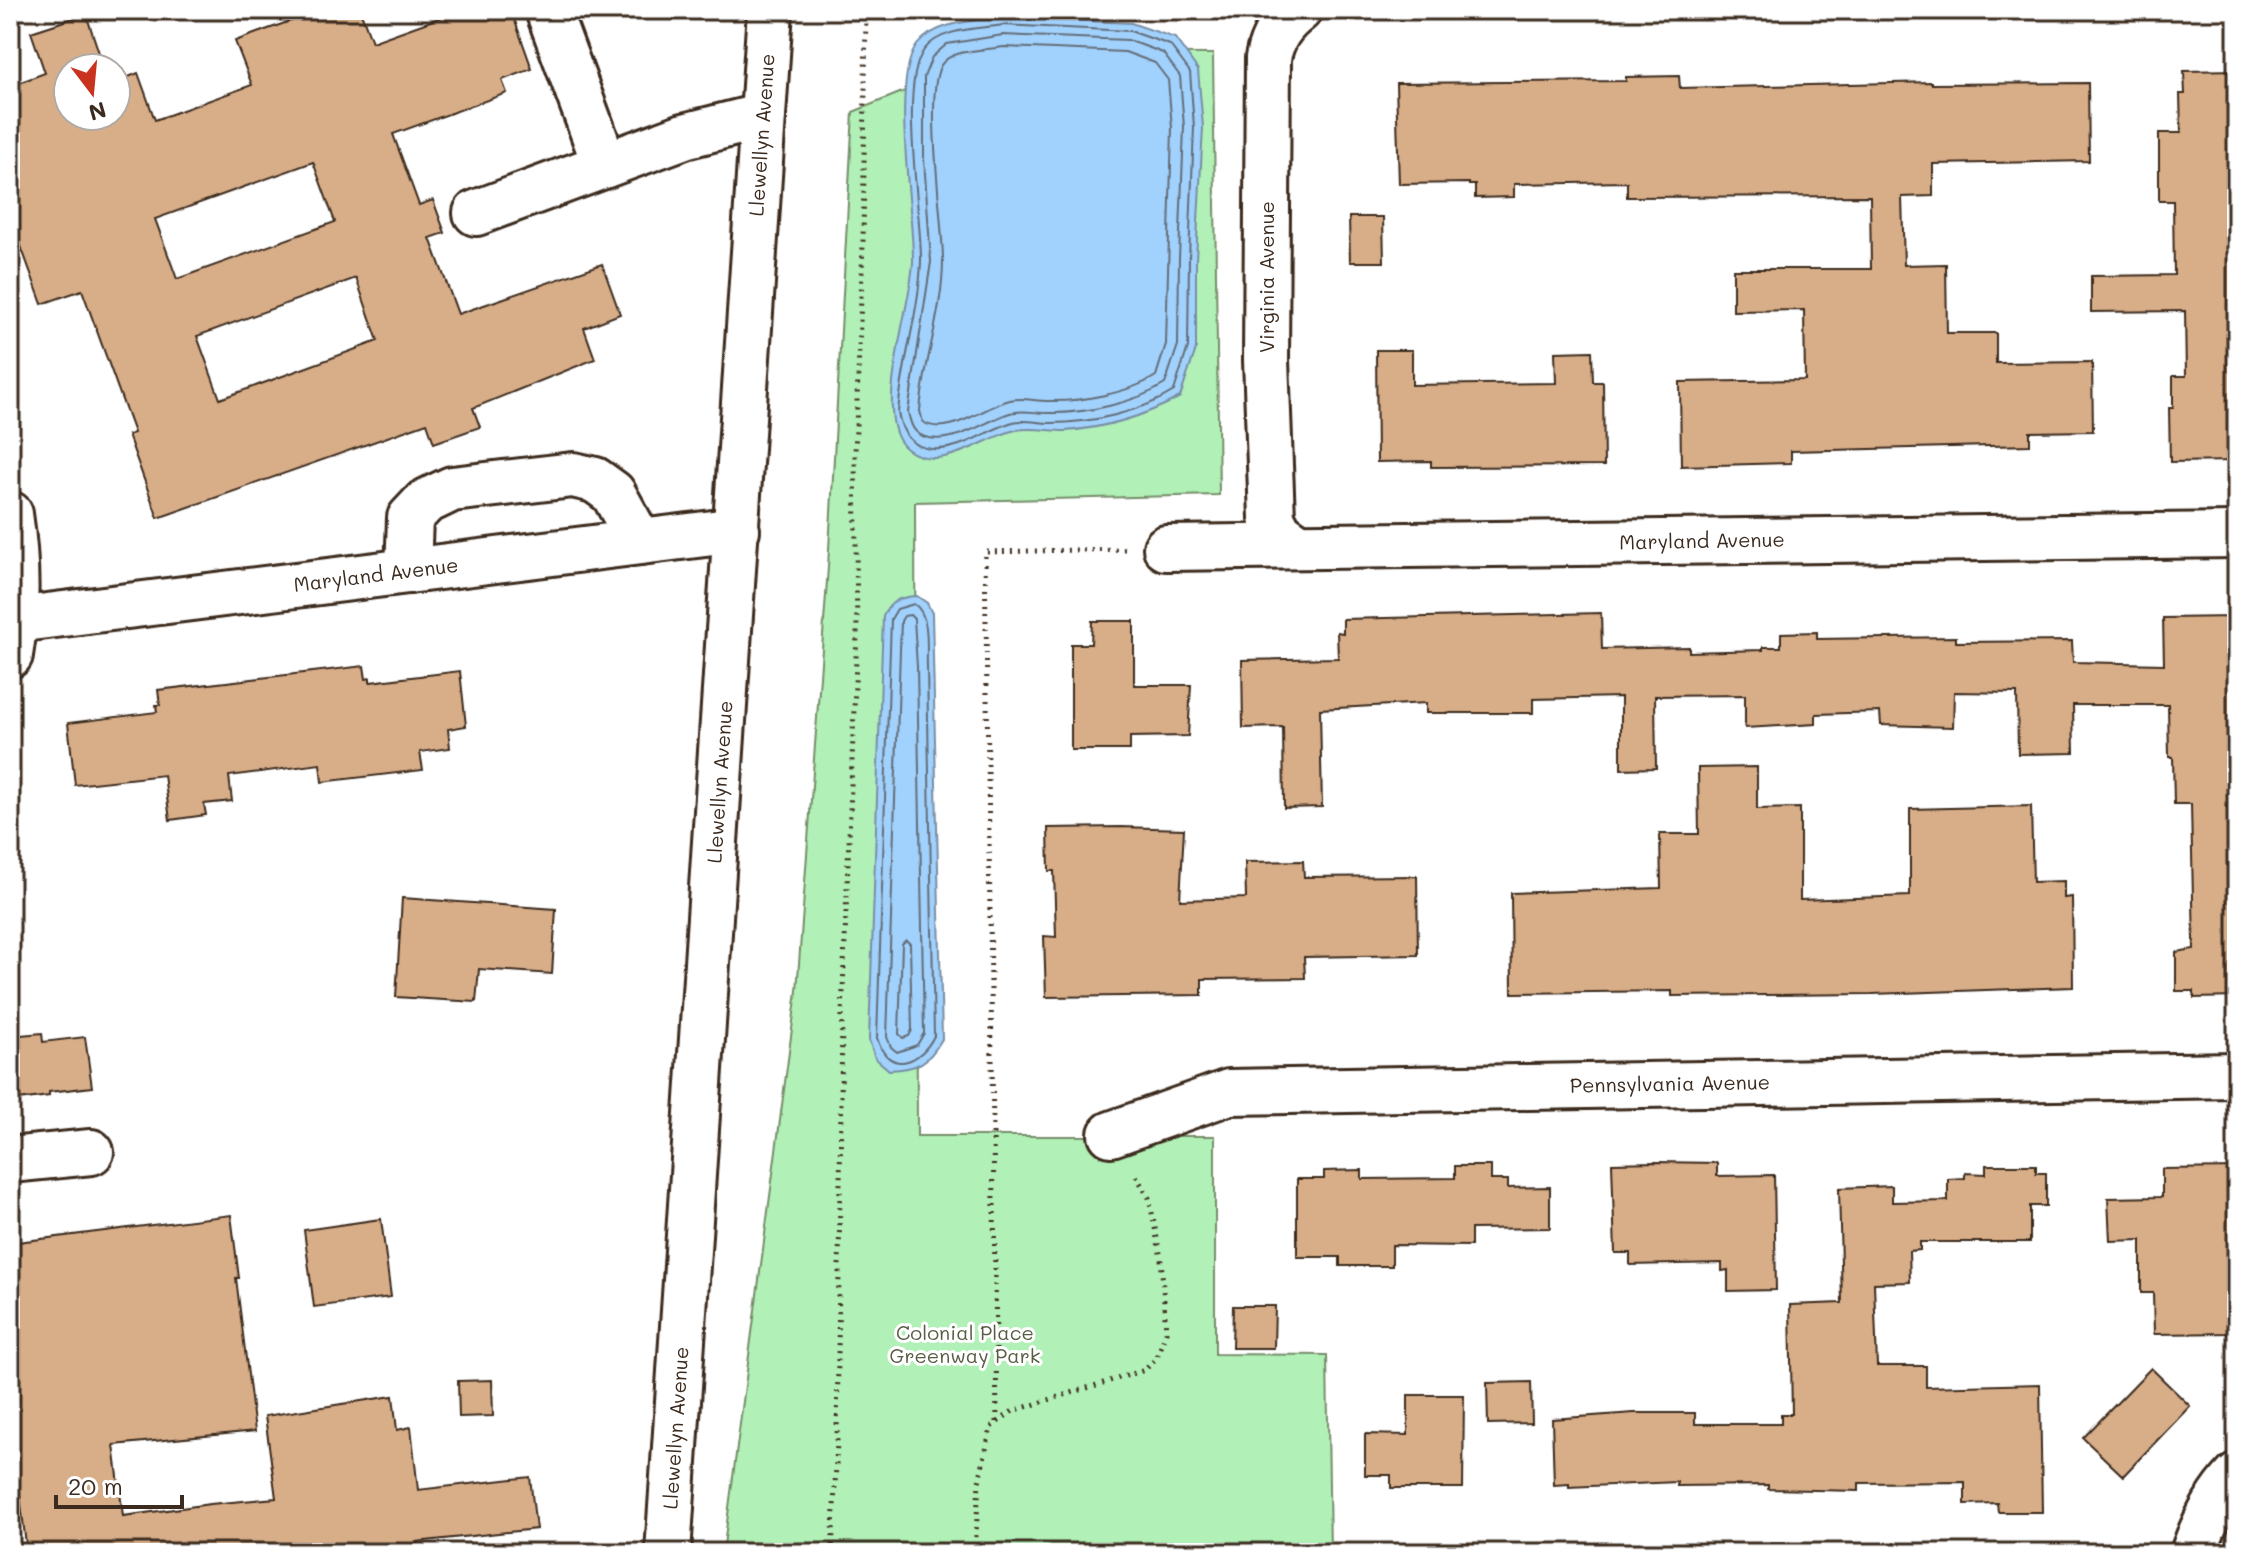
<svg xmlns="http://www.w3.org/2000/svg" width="2247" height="1563" font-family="Mali,sans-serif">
  <rect width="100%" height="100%" fill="#fff"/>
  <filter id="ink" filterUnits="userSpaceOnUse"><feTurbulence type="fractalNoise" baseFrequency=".0125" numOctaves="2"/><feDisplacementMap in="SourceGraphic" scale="16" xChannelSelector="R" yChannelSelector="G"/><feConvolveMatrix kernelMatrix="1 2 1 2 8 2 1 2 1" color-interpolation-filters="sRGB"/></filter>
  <g filter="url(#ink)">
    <polygon fill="#b1f0b7" stroke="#768d6a" stroke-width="2" points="998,53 1213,54 1219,495 915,502 917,1136 1215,1136 1215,1354 1327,1355 1330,1553 723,1553 797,991 828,567 853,112"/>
    <g fill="#a1d1fd" stroke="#788ea4" stroke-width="2">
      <path d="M1002,17L1131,23L1175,38L1198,70L1203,127L1196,259V349L1180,397C1145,416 1105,428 1065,431C1050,431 1031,427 1016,430C983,437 941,475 907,449C870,421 912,305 913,261C914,214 890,80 917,45C936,21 974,21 1002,17Z"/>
      <path d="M917,596L927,603L932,613L942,1039C928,1063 918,1069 889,1070L875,1058L869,1040L883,616C891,600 900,597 917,596Z"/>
    </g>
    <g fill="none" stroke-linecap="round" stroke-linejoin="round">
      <g stroke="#646d77" stroke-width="2">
        <path d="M1003,25L1130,31L1170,45L1190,72L1194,127L1189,259L1188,347L1174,391C1139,413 1091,423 1050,423C1039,423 1025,419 1013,422C986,430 962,451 932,449C910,447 902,432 898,413C902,362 919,313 921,262C922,216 898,85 924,50C940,28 978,29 1003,25Z"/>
        <path d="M1003,35L1128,40L1163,53L1180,76L1184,127L1179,259L1178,345L1165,384C1135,403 1084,414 1047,413C1035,413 1022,409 1010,413C985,421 957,443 929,438C914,435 911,426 908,412L931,262L924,159V77L932,57L947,44Z"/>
        <path d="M1004,47L1125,52L1155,63L1168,80L1172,128L1166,344L1156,376C1129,393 1080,402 1048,401C1035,401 1022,397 1010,400C984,406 949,438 923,422L920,411C924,360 943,311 943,260C943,221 924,94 941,65C951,49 986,50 1004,47Z"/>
        <path d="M914,604C931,615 926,648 927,667L934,1036C920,1064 888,1076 877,1038L891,619L897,609Z"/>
        <polygon points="910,615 914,619 917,667 924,1033 917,1045 897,1052 891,1047 887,1037 901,621 904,616"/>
        <polygon points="906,940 910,944 912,1030 909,1036 903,1038 899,1034 902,944"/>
      </g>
    </g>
    <g fill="#d8ae89" stroke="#3b2a1e" stroke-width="2" fill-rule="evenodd">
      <path d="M321,10H360L372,42L461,10H511L532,69L502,80L507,93L393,134L419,205L433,200L445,233L430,238L458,314L602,264L620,314L584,328L595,359L473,408L480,427L434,443L427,423L158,518L128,435L134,433L82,290L42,304L10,216V86L45,73L31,32L86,14L104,68H68V116H116V82L138,73L155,120L252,85L235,41ZM313,162L335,222L177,279L155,219ZM356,278L378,341L220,399L197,336Z"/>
      <polygon points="2237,70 2237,461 2170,462 2169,408 2173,408 2173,376 2186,376 2185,311 2091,312 2091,276 2174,275 2173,201 2159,201 2159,133 2181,133 2180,94 2185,94 2184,71"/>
      <polygon points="1679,76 1680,88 1932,82 1932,84 2088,83 2089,161 1933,164 1933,196 1902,197 1904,265 1946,264 1947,333 1996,333 1996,363 2092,362 2093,431 2030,432 2030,445 1791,451 1791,463 1681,466 1680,382 1805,380 1804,310 1733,311 1733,269 1871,269 1870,196 1627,197 1627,182 1514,184 1514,197 1475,198 1475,185 1469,185 1469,183 1399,184 1396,83 1626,81 1626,77"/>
      <polygon points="1349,217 1383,217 1384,262 1350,262"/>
      <polygon points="1376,350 1412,350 1412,385 1556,383 1555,352 1592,351 1593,382 1603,382 1604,466 1431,467 1431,461 1377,462"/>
      <polygon points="1601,613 1602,649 1689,647 1689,652 1763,650 1763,647 1781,647 1781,633 1817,632 1817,639 1956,637 1956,642 2072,641 2073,662 2164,664 2163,618 2237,617 2237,997 2194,998 2194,991 2176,991 2176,952 2194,949 2191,804 2174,804 2173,757 2169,757 2168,705 2073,705 2074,753 2018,754 2017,693 1954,692 1953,727 1881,725 1880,712 1816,714 1816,724 1745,728 1745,695 1655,696 1656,768 1621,769 1621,697 1533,699 1533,713 1426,713 1426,703 1320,709 1322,807 1284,808 1283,727 1243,728 1242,660 1338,658 1337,632 1343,633 1343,619"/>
      <polygon points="1092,621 1134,621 1134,685 1191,685 1188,736 1130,737 1130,750 1071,750 1071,644 1091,644"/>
      <polygon points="364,666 366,679 370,678 370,682 460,671 466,726 448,729 450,748 420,752 423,770 322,782 320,764 229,776 232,801 204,804 206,815 170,820 164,775 75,785 68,723 157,712 156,705 160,705 158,690"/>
      <polygon points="1757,767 1757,809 1800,808 1800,900 1910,896 1910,809 2031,806 2033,882 2064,881 2064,898 2072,897 2073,987 1872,994 1672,996 1672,991 1512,993 1511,893 1661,888 1660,834 1699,834 1698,768"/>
      <polygon points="1121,827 1184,829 1180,900 1246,898 1245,862 1303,861 1304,877 1417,876 1418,955 1304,957 1305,978 1202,979 1202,995 1046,997 1044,936 1056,937 1054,871 1049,871 1048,828"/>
      <polygon points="402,898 556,909 552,974 479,969 476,1002 396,997"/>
      <polygon points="42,1033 43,1042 85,1037 92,1087 49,1092 49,1096 10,1101 10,1036"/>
      <polygon points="1656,1162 1717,1163 1717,1176 1774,1175 1776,1290 1728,1291 1728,1270 1722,1271 1722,1263 1630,1265 1630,1253 1615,1253 1612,1163"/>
      <polygon points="1986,1165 2036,1165 2036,1173 2046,1173 2046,1206 2030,1206 2030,1242 1920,1242 1920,1250 1909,1251 1910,1282 1874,1283 1877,1366 1926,1366 1926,1387 2040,1384 2042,1512 1998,1512 1997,1503 1965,1504 1965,1482 1859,1483 1859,1491 1768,1489 1768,1485 1677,1486 1677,1482 1569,1487 1569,1484 1554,1485 1552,1419 1634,1413 1695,1413 1695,1424 1781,1424 1781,1414 1792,1414 1790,1305 1842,1303 1839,1188 1892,1186 1892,1202 1948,1201 1948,1179 1965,1178 1965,1173 1986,1174"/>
      <polygon points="1455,1166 1491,1166 1491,1180 1508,1180 1508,1188 1550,1187 1550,1228 1471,1229 1471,1246 1392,1245 1392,1266 1340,1266 1340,1257 1297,1257 1297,1179 1324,1179 1324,1171 1362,1170 1362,1179 1455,1178"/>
      <polygon points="2237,1168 2237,1297 2232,1297 2233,1333 2154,1334 2153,1293 2141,1293 2141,1240 2110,1241 2108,1198 2162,1197 2162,1169"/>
      <polygon points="231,1215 239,1278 236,1278 255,1431 114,1445 123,1516 210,1504 276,1498 265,1416 393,1396 397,1430 411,1427 418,1490 530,1477 536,1529 417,1542 418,1551 398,1553 27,1553 20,1496 10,1498 10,1243"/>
      <polygon points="381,1219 391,1297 314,1307 304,1230"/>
      <polygon points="1233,1306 1275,1306 1274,1348 1232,1348"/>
      <polygon points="2151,1368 2190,1406 2123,1476 2083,1438"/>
      <polygon points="492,1380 493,1416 459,1417 458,1381"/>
      <polygon points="1531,1382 1532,1423 1488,1424 1487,1383"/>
      <polygon points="1408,1395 1464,1395 1463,1488 1391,1488 1391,1475 1365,1475 1365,1434 1408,1435"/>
    </g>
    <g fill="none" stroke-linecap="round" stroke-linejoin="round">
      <g stroke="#3b2a1e" stroke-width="50">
        <g id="minor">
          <polyline points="548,10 605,165"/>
          <polyline points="476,213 684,136 763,116"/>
          <path d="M10,514C17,561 18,608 10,655"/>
          <path d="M1297,545L1280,533L1272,518L1266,360L1268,58C1272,37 1282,23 1299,10"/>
          <polyline points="1166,548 2237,535"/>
          <polyline points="408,571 410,518 425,502 452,489 573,475 595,480 613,493 640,542"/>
          <polyline points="15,620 737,530"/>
          <polyline points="1111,1134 1229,1092 2237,1075"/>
          <polyline points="10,1160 91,1152"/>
          <polyline points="668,1553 770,10"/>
          <path d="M2193,1553C2203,1524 2216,1498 2237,1476"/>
        </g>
      </g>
      <g stroke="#3b2a1e" stroke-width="5" stroke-dasharray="2 6" stroke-linecap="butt">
        <polyline points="997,1422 985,552 1126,549"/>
        <polyline points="832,1553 837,1441 842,1016 857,633 855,453 863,244 866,10"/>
        <polyline points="975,1553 979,1482 991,1427 1013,1411 1145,1370 1157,1357 1166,1332 1161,1258 1149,1198 1134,1172"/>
      </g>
      <use href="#minor" stroke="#fff" stroke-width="44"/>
    </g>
  </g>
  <g text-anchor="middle" stroke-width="6" stroke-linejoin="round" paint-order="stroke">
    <g font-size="20" fill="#3b2a1e" stroke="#fff">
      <text transform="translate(762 135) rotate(-86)" y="7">Llewellyn Avenue</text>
      <text transform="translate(1267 277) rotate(-90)" y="7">Virginia Avenue</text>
      <text transform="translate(1702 541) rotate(-1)" y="7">Maryland Avenue</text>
      <text transform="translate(376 575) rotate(-7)" y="7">Maryland Avenue</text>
      <text transform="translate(720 782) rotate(-86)" y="7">Llewellyn Avenue</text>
      <text transform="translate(1670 1084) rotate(-1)" y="7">Pennsylvania Avenue</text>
      <text transform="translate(676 1428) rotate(-86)" y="7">Llewellyn Avenue</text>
    </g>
    <g font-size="20" fill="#585c44" stroke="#fff">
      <text x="965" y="1340">Colonial Place<tspan x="965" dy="23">Greenway Park</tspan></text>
    </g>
  </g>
  <rect width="2247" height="1563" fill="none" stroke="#fff" stroke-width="40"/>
  <rect x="20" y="20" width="2207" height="1523" fill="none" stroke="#3b2a1e" stroke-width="3" filter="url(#ink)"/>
  <g transform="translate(92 92) rotate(164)"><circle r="38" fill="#ffffff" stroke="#b1aaa5" stroke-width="2"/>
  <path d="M0-6L14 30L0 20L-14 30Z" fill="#c8321e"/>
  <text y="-12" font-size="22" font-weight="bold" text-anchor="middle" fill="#3b2a1e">N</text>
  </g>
  <path d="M56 1495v12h126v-12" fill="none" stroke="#3b2a1e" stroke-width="4"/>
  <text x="68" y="1495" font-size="24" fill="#3b2a1e" stroke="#ffffff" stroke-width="6" paint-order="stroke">20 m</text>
</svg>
